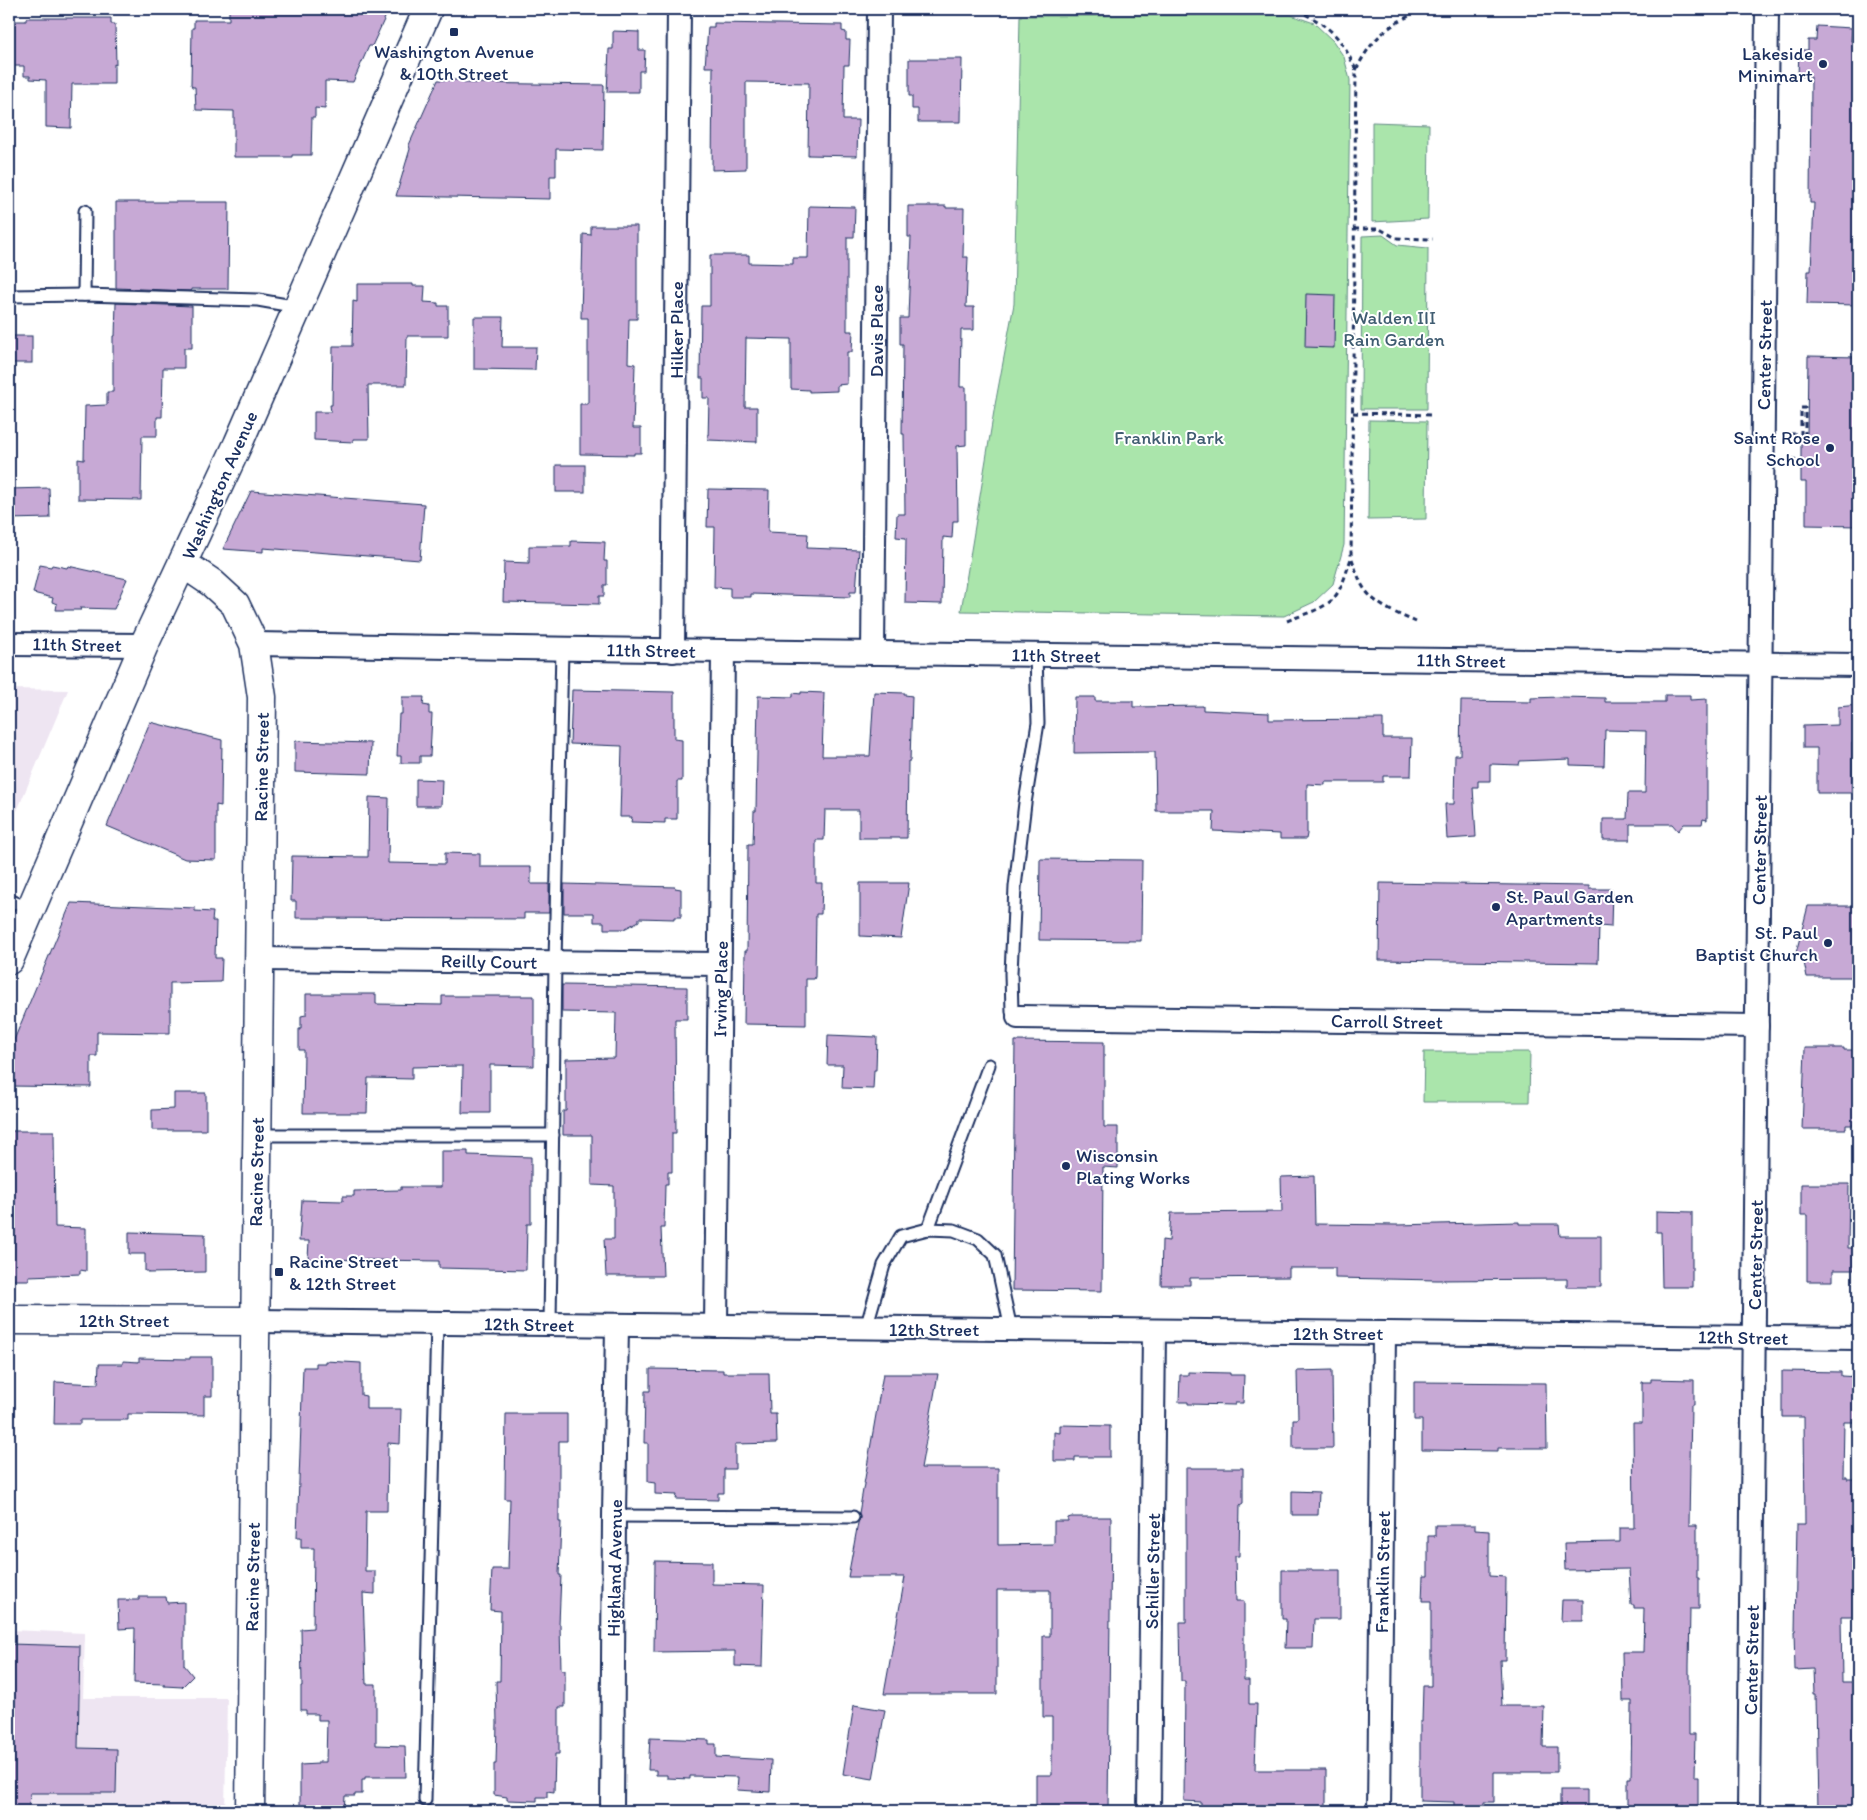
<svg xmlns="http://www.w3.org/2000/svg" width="1867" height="1820" font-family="Itim,sans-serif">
  <rect width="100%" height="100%" fill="#fff"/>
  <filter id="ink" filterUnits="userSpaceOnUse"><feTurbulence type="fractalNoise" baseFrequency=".02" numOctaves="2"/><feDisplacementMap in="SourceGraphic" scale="10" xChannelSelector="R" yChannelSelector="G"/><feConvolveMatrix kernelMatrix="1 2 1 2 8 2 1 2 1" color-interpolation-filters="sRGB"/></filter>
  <g filter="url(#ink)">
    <g fill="#eee5f2">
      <polygon points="9,689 68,690 9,830"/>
      <polygon points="9,1630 85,1633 83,1698 227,1698 225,1811 9,1811"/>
    </g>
    <g fill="#aae5ab" stroke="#628a84">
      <polygon points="1291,15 1314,23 1333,41 1344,57 1350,80 1344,545 1333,584 1314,602 1284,616 961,611 995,405 1014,304 1020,16"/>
      <polygon points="1372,122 1429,124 1428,219 1372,222"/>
      <polygon points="1383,235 1397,245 1428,248 1427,409 1361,409 1362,236"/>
      <polygon points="1369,420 1427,421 1426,519 1368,520"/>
      <polygon points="1424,1052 1530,1052 1529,1102 1423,1102"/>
    </g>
    <g fill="#c7a9d5" stroke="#1b2f5e">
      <polygon points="229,9 389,9 372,46 369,46 353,82 325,81 325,109 315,108 315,117 312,117 311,155 292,155 292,157 234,157 234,111 196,110 195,87 192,87 191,84 192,28 194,28 194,20 229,20"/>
      <polygon points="26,18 111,18 111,24 115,24 116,65 114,64 114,84 72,84 71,128 46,127 46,80 30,79 30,76 24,76 24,66 9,66 9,21 26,21"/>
      <polygon points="714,23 842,25 842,31 846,32 846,40 850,40 849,65 844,65 843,120 858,120 857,156 808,155 809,83 746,82 746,169 712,170 713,67 705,67 708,27 714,27"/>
      <polygon points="1817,26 1852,28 1851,41 1858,41 1858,305 1807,304 1808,271 1811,271 1814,203 1810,203 1811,77 1798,76 1799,50 1808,50 1808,40 1816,40"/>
      <polygon points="613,31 639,32 639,50 645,50 644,71 639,71 639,92 607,92 609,49 613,49"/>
      <polygon points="909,59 962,59 961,122 918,122 918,109 912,109 912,96 909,96"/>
      <polygon points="438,80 462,80 465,83 604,85 603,150 556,149 556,176 550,176 550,199 396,196 410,149 409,145"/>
      <polygon points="116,202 229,202 228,289 191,289 191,291 116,288"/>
      <polygon points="809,206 855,207 854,237 847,237 847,331 853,331 852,352 847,352 847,384 837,385 837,391 809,392 809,390 791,389 791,339 746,338 745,407 757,407 757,442 708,440 709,398 703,398 703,378 700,378 701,306 710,306 710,255 749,255 749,263 793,264 793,258 808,258"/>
      <polygon points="908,206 946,206 946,208 964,208 963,257 968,257 966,307 974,307 974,330 961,330 960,387 966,387 966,445 957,446 958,521 953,521 952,538 943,537 942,604 905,603 906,538 896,537 897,514 905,514 904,434 902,434 903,344 900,344 900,318 908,318 911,237 908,237"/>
      <polygon points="591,226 637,226 637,319 629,319 628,363 635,364 633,428 641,428 641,453 634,453 634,455 580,454 580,404 588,404 588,318 581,318 583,234 591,235"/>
      <polygon points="357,284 413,284 413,286 425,286 424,302 438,303 438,306 448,306 448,336 407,336 406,385 368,385 369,439 353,439 353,442 314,440 314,412 331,412 330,405 332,405 333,346 352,346 353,301 357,302"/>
      <polygon points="1306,294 1335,295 1334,348 1305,347"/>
      <polygon points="116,303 192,306 192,348 184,348 184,368 163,368 162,417 157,417 157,436 142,436 141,500 78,499 78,459 84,460 85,406 107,405 107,392 113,392 113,336 115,336"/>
      <polygon points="474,317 503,317 502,347 536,347 535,370 474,369"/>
      <rect x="10" y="336" width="22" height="27"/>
      <polygon points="1808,356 1858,357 1858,526 1806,525 1806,482 1801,482 1801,436 1807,435"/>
      <rect x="556" y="465" width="29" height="27"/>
      <polygon points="49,488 50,518 9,519 9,489"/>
      <polygon points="708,489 769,490 768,532 808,534 807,548 859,550 856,592 850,592 850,597 751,594 751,597 730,597 730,588 714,587 715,527 707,527"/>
      <polygon points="251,491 424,504 420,560 263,548 263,552 223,549"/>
      <polygon points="571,541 605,542 604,561 607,561 607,585 604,585 604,596 599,596 599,604 503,602 504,562 529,563 529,546 571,546"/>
      <polygon points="40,565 51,567 52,565 67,568 68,566 127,579 114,609 80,608 81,610 56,610 57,604 52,602 53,598 33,593"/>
      <polygon points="572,690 674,692 674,739 682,740 682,781 677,781 677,819 665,819 665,823 631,822 632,817 620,817 622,746 570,744"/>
      <polygon points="801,692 824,693 822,756 870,756 874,692 905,693 905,695 912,696 910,761 908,761 907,838 859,838 859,810 825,810 824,840 816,840 816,883 822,883 821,914 816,914 815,977 814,979 806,979 806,1025 744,1024 745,951 747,951 748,844 753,844 754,811 756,811 758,696 793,697 793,693 801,694"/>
      <polygon points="1665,695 1690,695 1690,700 1707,699 1707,820 1703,819 1702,824 1684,824 1678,831 1672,824 1630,824 1630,840 1603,840 1603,819 1627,819 1628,793 1645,793 1646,731 1605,730 1604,766 1570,765 1570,759 1520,761 1519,765 1490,764 1490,781 1478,781 1478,787 1473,787 1476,837 1447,839 1445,804 1454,804 1455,755 1460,755 1461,701 1531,702 1531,698 1560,697 1605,698 1605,702 1665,702"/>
      <polygon points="402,697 424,697 423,705 429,706 429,714 432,714 430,756 420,756 420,763 401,763 401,756 397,756 399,714 402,714"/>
      <polygon points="1075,697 1095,697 1095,701 1133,701 1133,707 1203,706 1203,710 1269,713 1269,720 1383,719 1383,738 1412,738 1411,776 1383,776 1383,782 1325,782 1325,785 1307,784 1307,834 1306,839 1280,839 1280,834 1213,831 1214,811 1156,811 1155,752 1074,753"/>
      <polygon points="1858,705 1858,742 1852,742 1852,793 1817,793 1817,748 1803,748 1803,726 1838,725 1838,707"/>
      <polygon points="150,722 222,740 221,806 216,805 216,860 185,859 107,826"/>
      <polygon points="295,741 371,743 370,774 295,772"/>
      <polygon points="416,779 442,780 441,806 416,806"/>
      <polygon points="369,797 389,798 388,863 445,864 445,853 480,854 480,867 531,867 531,884 549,884 549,913 524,913 524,919 296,918 296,901 291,901 292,856 368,857"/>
      <polygon points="1040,859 1142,860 1141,941 1039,940"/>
      <polygon points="860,883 909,883 901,938 860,936"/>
      <polygon points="1380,883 1589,886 1589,889 1612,889 1611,927 1599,926 1598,963 1379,960"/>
      <polygon points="564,884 675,887 675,888 681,889 681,917 674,917 674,919 639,918 639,921 624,929 604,929 604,922 594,922 594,913 564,913"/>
      <polygon points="71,903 195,908 195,911 213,912 212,921 216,921 215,958 222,958 221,982 170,983 170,1033 97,1032 97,1056 91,1056 91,1087 9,1086 9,1052"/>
      <polygon points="1808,906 1858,906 1858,977 1807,977 1802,953 1796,953"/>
      <polygon points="562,985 687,987 687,1019 675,1019 676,1133 672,1133 672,1172 668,1172 668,1184 665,1184 664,1228 661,1228 663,1276 606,1276 604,1239 614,1239 614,1186 592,1185 592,1135 563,1135 563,1111 566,1111 566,1059 615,1058 616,1013 562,1012"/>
      <polygon points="306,994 376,994 376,1004 442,1005 442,996 534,996 534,1066 490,1065 490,1113 462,1113 463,1066 412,1067 412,1079 368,1078 367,1113 303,1113 304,1050 299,1050 299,1029 301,1029 301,1016 306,1015"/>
      <polygon points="828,1035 877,1037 876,1070 874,1070 873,1089 842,1088 843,1065 827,1065"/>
      <polygon points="1015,1041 1104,1042 1104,1127 1118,1127 1118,1168 1103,1167 1102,1291 1012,1290"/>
      <polygon points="1805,1048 1844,1048 1844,1050 1858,1050 1858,1125 1846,1125 1846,1129 1802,1129"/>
      <polygon points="174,1093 206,1093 206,1130 152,1130 152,1110 174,1109"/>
      <polygon points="9,1131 54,1131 55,1227 86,1228 86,1271 80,1270 80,1274 29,1276 29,1280 9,1280"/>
      <polygon points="441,1151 468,1151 468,1155 531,1157 531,1224 527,1224 526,1270 439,1268 439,1261 308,1259 309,1241 299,1241 302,1200 343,1201 343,1196 354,1196 354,1191 401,1190 401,1187 441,1187"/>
      <polygon points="1314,1176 1315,1224 1397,1225 1519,1222 1519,1224 1559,1224 1560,1236 1601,1236 1601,1287 1567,1287 1567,1279 1437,1280 1335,1278 1335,1268 1289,1268 1289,1277 1190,1278 1190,1285 1161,1285 1162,1240 1169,1241 1171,1213 1282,1212 1281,1177"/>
      <polygon points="1801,1184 1849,1184 1848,1248 1854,1248 1854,1270 1833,1270 1833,1281 1807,1281 1807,1215 1801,1215"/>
      <polygon points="1656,1211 1692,1212 1692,1287 1662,1287 1661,1232 1656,1232"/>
      <polygon points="129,1232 205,1234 205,1272 148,1273 148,1271 145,1271 145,1254 129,1254"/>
      <polygon points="190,1357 212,1357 212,1396 204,1396 204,1415 128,1414 128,1420 80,1420 80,1424 54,1424 55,1382 98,1384 99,1364 123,1364 123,1361 139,1362 139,1358 190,1359"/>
      <polygon points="325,1361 361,1363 361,1395 366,1396 366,1409 401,1409 400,1444 388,1443 387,1511 366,1511 365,1571 375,1571 375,1594 363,1593 366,1684 376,1684 376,1745 405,1746 406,1777 365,1777 365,1780 362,1780 362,1794 355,1794 355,1796 345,1796 344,1811 300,1811 300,1765 318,1764 318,1762 326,1762 327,1720 318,1720 318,1714 306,1714 306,1710 301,1710 301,1686 302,1686 301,1629 313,1628 314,1548 301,1548 301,1537 297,1537 303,1367 316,1367 316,1363 325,1363"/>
      <polygon points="650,1369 723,1370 723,1373 769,1373 770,1414 776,1414 777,1443 735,1444 735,1469 724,1469 724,1493 718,1493 718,1500 676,1499 677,1495 655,1494 655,1483 648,1482 648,1443 644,1443 645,1391 650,1391"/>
      <polygon points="1332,1370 1333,1448 1293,1448 1293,1419 1298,1419 1297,1371"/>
      <polygon points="1782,1371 1841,1372 1841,1376 1858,1377 1858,1422 1844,1422 1843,1477 1847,1477 1847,1479 1858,1479 1858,1567 1853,1567 1853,1616 1841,1616 1842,1682 1855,1682 1855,1688 1858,1688 1858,1811 1818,1811 1816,1694 1814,1694 1813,1669 1795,1670 1794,1632 1795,1632 1797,1524 1805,1524 1804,1417 1782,1417"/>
      <polygon points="1188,1372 1230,1373 1230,1375 1244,1375 1243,1403 1235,1403 1235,1405 1188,1404 1188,1402 1179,1402 1180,1375 1188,1375"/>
      <polygon points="883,1374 938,1374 921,1468 998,1468 998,1545 1054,1544 1054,1521 1068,1521 1068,1518 1071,1517 1111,1517 1108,1810 1036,1811 1036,1775 1052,1775 1052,1717 1043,1717 1043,1636 1050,1636 1050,1590 997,1590 997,1694 884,1694 905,1577 848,1577 858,1523 860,1518 859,1513"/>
      <polygon points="1651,1379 1694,1380 1694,1405 1691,1405 1689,1525 1697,1525 1697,1578 1699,1578 1699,1609 1690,1609 1689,1666 1689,1734 1695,1734 1694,1777 1698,1777 1698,1811 1628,1811 1628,1778 1631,1778 1632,1706 1632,1701 1623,1701 1622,1652 1643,1652 1644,1608 1634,1608 1634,1605 1631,1605 1629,1569 1565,1570 1564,1543 1620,1542 1620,1528 1634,1528 1633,1423 1642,1423 1642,1382 1651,1382"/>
      <polygon points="1414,1382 1546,1383 1547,1448 1498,1448 1498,1451 1422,1450 1422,1420 1414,1420"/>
      <polygon points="506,1414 567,1414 567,1441 559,1441 559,1522 561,1522 559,1575 561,1575 559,1624 560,1624 561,1670 565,1670 565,1707 559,1707 559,1754 555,1754 554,1792 547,1791 547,1797 537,1797 537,1801 507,1800 507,1797 494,1795 494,1764 496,1764 497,1723 496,1681 500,1681 501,1611 490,1610 492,1569 508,1569 510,1499 505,1499 505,1496"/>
      <polygon points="1060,1425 1110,1426 1110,1457 1075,1457 1075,1461 1054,1461 1054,1432 1060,1433"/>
      <polygon points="1186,1468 1243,1468 1243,1503 1240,1505 1239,1556 1235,1556 1236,1601 1244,1601 1244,1680 1249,1680 1249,1704 1257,1704 1255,1770 1326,1770 1326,1809 1274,1811 1274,1807 1201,1806 1201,1802 1184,1801 1185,1681 1181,1681 1180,1622 1186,1622"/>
      <polygon points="1292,1491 1319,1492 1318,1515 1292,1515"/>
      <polygon points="1435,1525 1475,1525 1475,1530 1489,1531 1489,1576 1506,1577 1505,1660 1500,1660 1502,1706 1544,1706 1543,1747 1557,1747 1557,1772 1494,1772 1494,1802 1484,1802 1484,1810 1461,1810 1461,1807 1454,1807 1454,1802 1420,1801 1420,1722 1422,1722 1423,1686 1431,1686 1431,1601 1422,1601 1423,1576 1428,1576 1428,1536 1435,1536"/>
      <polygon points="655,1561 712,1562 712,1584 764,1585 762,1667 735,1666 735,1651 654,1652"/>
      <polygon points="1282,1570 1340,1570 1340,1619 1314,1619 1313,1648 1285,1648 1286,1619 1282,1619"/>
      <polygon points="139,1597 166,1597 167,1603 184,1602 184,1665 193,1676 182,1687 164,1686 164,1684 134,1683 135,1628 119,1629 118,1600 139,1600"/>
      <polygon points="1562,1600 1583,1600 1583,1621 1561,1621"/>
      <polygon points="9,1644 80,1646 78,1748 117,1749 116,1793 30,1793 29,1808 9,1808"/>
      <polygon points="854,1705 885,1710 873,1779 843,1774"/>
      <polygon points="650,1738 709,1740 709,1744 716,1744 716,1757 771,1760 770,1792 737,1790 738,1777 690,1776 690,1779 667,1778 667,1775 656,1775 656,1770 648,1770"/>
      <rect x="1560" y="1790" width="27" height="21"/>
    </g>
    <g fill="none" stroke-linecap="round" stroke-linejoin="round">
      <g stroke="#1b2f5e" stroke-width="15">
        <g id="lane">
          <polyline points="84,295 85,211"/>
          <polyline points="9,296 84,295 258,300 298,307"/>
          <polyline points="9,900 31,909"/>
          <polyline points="1018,1017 1012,1012 1011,973 1015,887 1025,803 1038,723 1036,655"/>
          <polyline points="257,1135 553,1135"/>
          <polyline points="928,1229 989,1065"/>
          <polyline points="550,1324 555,962 562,649"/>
          <polyline points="866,1328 884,1265 901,1236 928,1229 954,1230 978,1239 995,1255 1011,1329"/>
          <polyline points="614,1516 853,1517"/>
          <polyline points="425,1800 437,1323"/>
        </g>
      </g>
      <g stroke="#1b2f5e" stroke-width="26">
        <g id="street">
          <polyline points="9,644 144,645"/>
          <polyline points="254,644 723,651 1858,665"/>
          <polyline points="673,651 679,9"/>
          <polyline points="873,653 879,9"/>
          <polyline points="259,959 720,964"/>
          <polyline points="1018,1017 1757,1026"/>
          <polyline points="255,1321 1858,1338"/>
          <polyline points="716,1326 723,651"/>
          <polyline points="612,1811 614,1516 617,1325"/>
          <polyline points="1149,1811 1154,1331"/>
          <polyline points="1379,1811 1384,1333"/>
          <polyline points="1749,1811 1767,9"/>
        </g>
      </g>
      <g stroke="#1b2f5e" stroke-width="31">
        <polyline id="secondary" points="9,1320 255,1321"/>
      </g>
      <g stroke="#1b2f5e" stroke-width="31">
        <g id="primary">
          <polyline points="184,564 212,583 235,604 254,644 262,697 250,1811"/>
          <polyline points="9,960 144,645 238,444 428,9"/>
        </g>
      </g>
      <g stroke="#1b2f5e" stroke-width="3" stroke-dasharray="5 4" stroke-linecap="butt">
        <path d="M1356,70C1370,42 1384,28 1411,15"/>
        <polyline points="1354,229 1380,229 1396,238 1433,239"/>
        <polyline points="1353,413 1432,415"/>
        <polyline points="1791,434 1801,434 1801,408 1805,408 1805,436"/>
        <polyline points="1791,459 1801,460"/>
        <path d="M1352,559C1355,568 1358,577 1362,585C1373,605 1396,613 1416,622"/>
        <path d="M1287,621C1301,615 1319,611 1331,601C1342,591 1346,572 1351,559L1356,70C1342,40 1335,30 1305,14"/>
      </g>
      <use href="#lane" stroke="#fff" stroke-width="11"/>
      <use href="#street" stroke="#fff" stroke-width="22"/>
      <use href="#secondary" stroke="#fff" stroke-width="28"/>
      <use href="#primary" stroke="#fff" stroke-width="28"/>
    </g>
  </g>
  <g fill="#1b2f5e" stroke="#fff" stroke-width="2">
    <rect x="449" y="27" width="10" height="10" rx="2.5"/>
    <circle cx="1823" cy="64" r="5"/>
    <circle cx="1830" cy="448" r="5"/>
    <circle cx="1496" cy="907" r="5"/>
    <circle cx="1828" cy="943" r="5"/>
    <circle cx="1066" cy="1166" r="5"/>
    <rect x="274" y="1267" width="10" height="10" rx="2.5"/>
  </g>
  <g text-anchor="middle" stroke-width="4" stroke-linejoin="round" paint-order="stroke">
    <g font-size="19" fill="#1b2f5e" stroke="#fff" text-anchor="end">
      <text x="454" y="58" text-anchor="middle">Washington Avenue<tspan x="454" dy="22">&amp; 10th Street</tspan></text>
      <text x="1813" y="60">Lakeside<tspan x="1813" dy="22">Minimart</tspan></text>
      <text x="1820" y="444">Saint Rose<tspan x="1820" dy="22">School</tspan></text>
      <text x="1506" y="903" text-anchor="start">St. Paul Garden<tspan x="1506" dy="22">Apartments</tspan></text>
      <text x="1818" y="939">St. Paul<tspan x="1818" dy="22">Baptist Church</tspan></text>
      <text x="1076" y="1162" text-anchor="start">Wisconsin<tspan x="1076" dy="22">Plating Works</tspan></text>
      <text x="289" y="1268" text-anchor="start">Racine Street<tspan x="289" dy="22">&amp; 12th Street</tspan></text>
    </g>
    <g font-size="19" fill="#3f5c71" stroke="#fff">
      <text x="1394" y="324">Walden III<tspan x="1394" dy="22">Rain Garden</tspan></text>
      <text x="1169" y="444">Franklin Park</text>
    </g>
    <g font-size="19" fill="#1b2f5e" stroke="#fff">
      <text transform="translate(676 330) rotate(-90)" y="7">Hilker Place</text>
      <text transform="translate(876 331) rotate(-90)" y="7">Davis Place</text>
      <text transform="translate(1764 355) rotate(-89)" y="7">Center Street</text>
      <text transform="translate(219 485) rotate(-66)" y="7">Washington Avenue</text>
      <text transform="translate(77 644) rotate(1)" y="7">11th Street</text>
      <text transform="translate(651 650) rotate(1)" y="7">11th Street</text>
      <text transform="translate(1056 655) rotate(1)" y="7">11th Street</text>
      <text transform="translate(1461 660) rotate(1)" y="7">11th Street</text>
      <text transform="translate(261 767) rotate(-89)" y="7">Racine Street</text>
      <text transform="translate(1759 850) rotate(-89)" y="7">Center Street</text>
      <text transform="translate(489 961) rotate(1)" y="7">Reilly Court</text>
      <text transform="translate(720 989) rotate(-89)" y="7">Irving Place</text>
      <text transform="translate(1387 1021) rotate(1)" y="7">Carroll Street</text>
      <text transform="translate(256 1172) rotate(-89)" y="7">Racine Street</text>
      <text transform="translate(1755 1255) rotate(-89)" y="7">Center Street</text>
      <text x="124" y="1327">12th Street</text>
      <text transform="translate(529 1324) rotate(1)" y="7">12th Street</text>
      <text x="934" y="1336">12th Street</text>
      <text x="1338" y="1340">12th Street</text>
      <text transform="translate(1743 1337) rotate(1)" y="7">12th Street</text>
      <text transform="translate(614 1568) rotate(-89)" y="7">Highland Avenue</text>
      <text transform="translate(1152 1571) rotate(-89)" y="7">Schiller Street</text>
      <text transform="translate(1382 1572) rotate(-89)" y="7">Franklin Street</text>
      <text transform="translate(252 1577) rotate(-89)" y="7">Racine Street</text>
      <text transform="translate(1751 1660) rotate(-89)" y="7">Center Street</text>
    </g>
  </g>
  <rect width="1867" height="1820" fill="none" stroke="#fff" stroke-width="30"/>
  <rect x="15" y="15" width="1837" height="1790" fill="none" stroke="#1b2f5e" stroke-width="2" filter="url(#ink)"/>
</svg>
